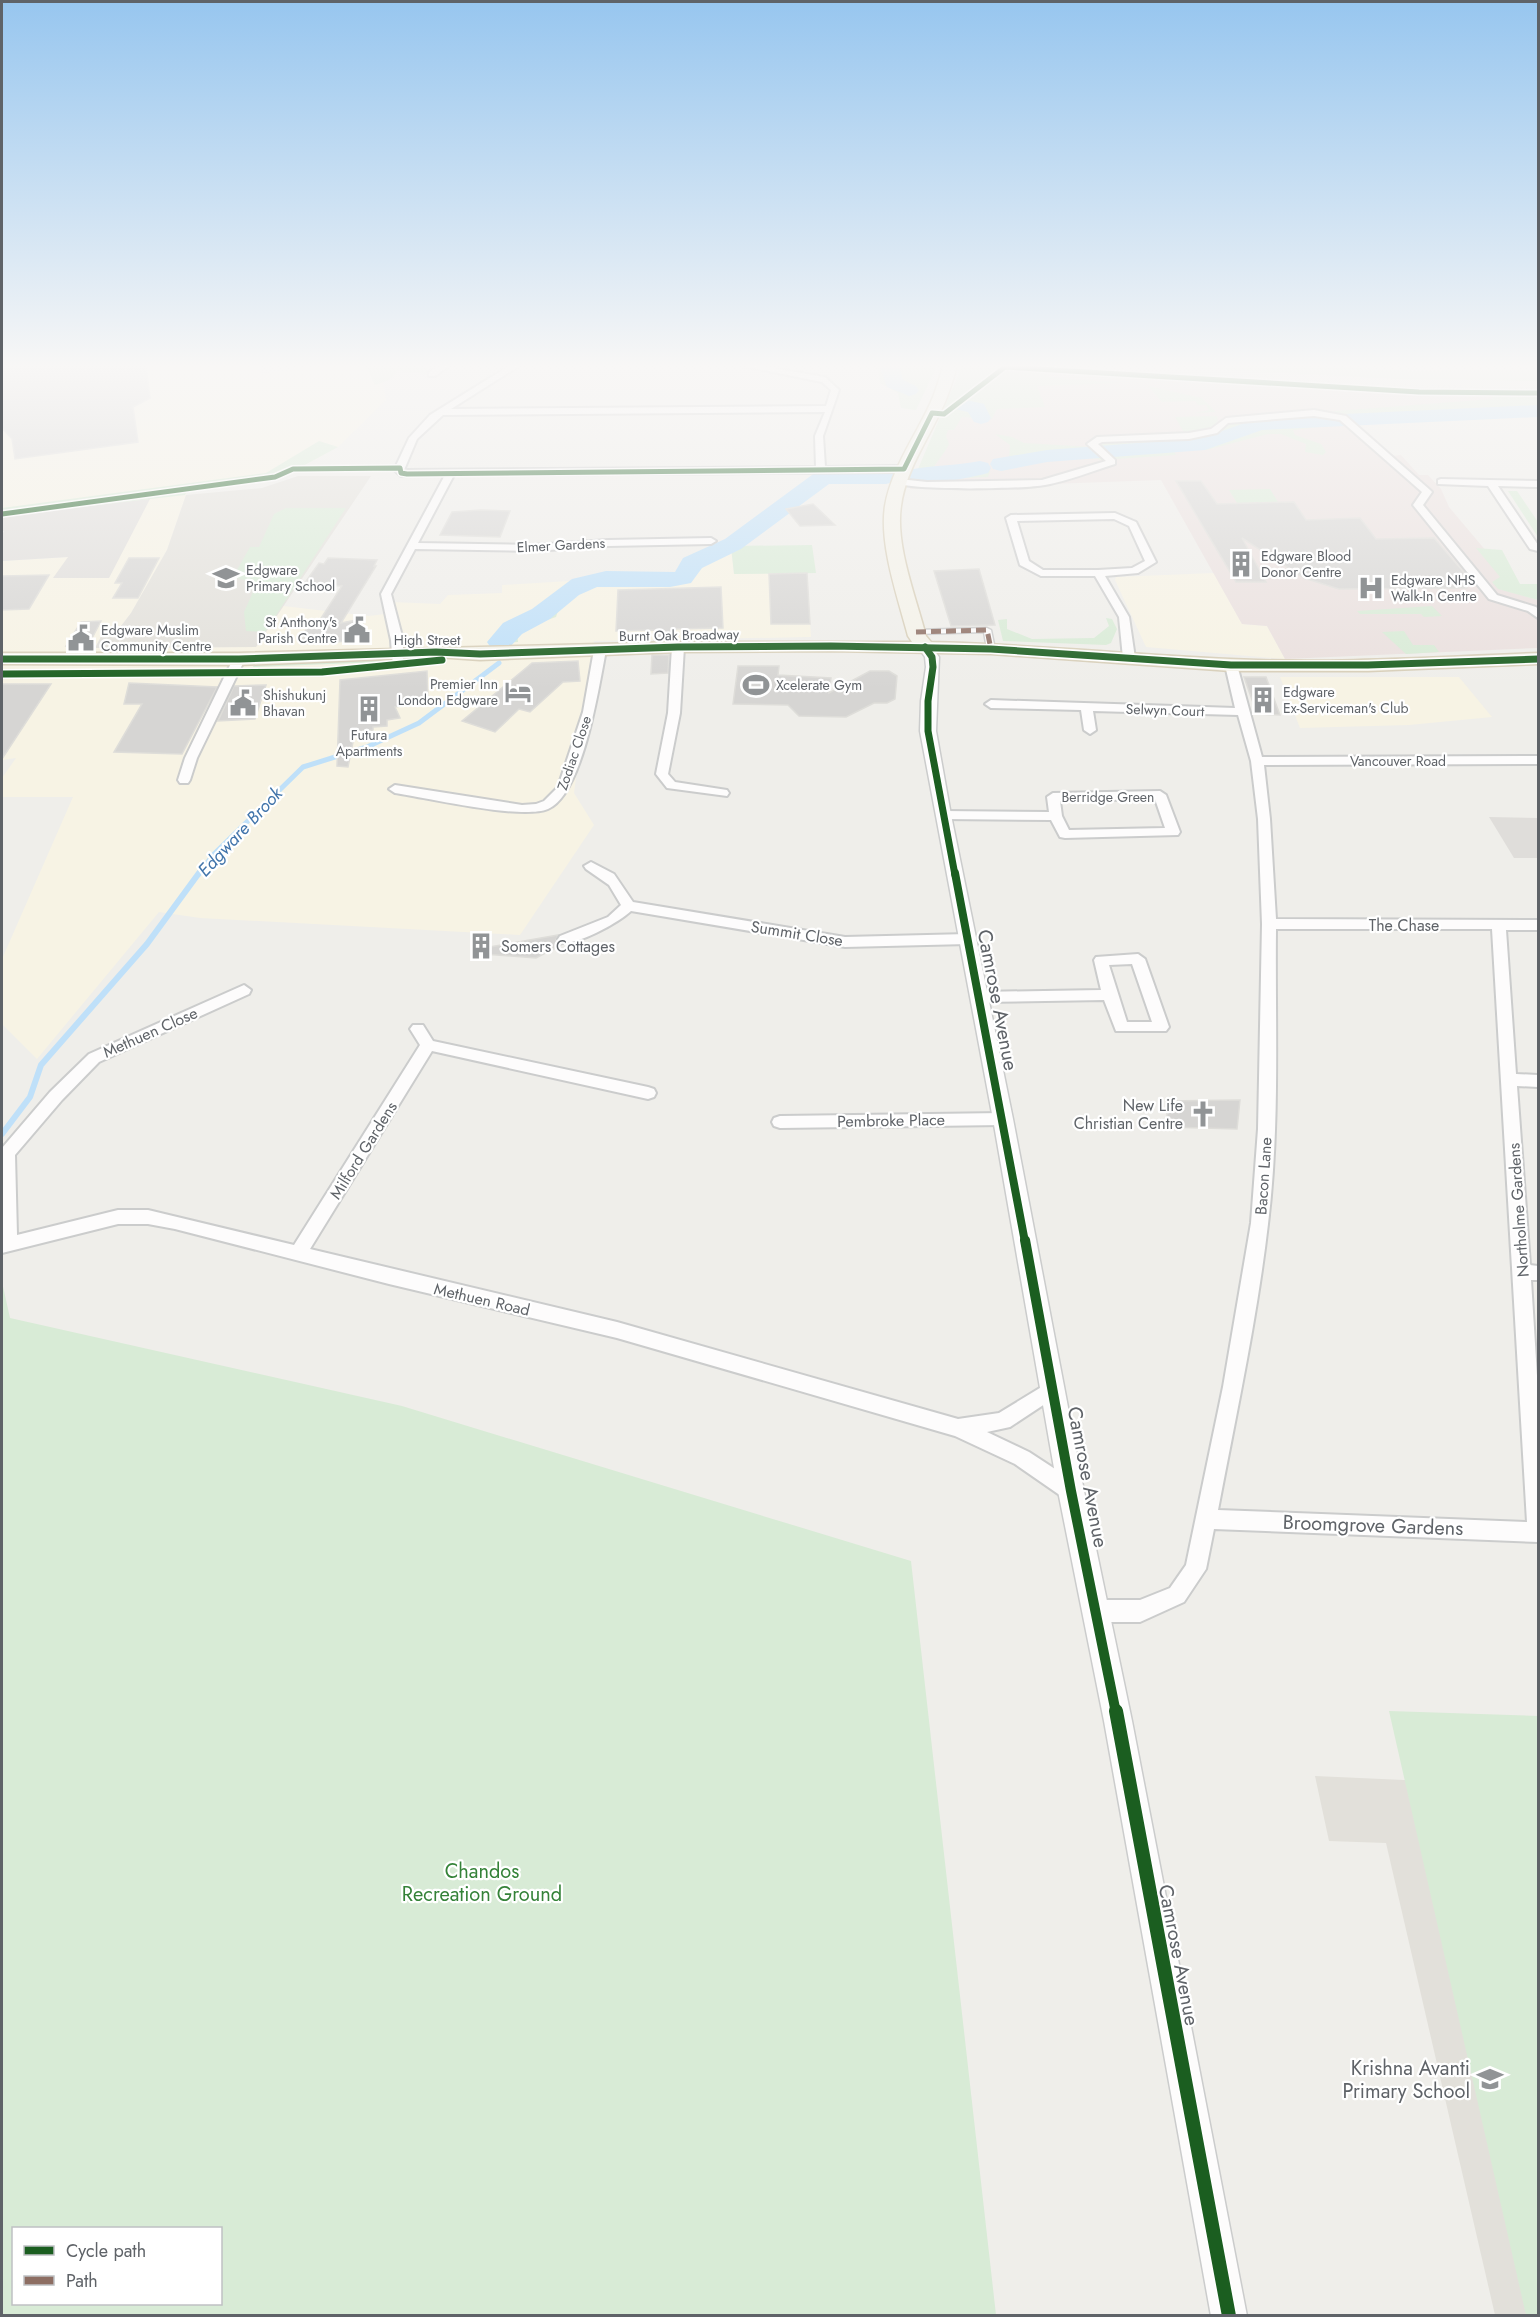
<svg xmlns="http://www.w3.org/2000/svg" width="1540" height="2317" font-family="Jost,sans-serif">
  <rect width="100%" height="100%" fill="#efeeea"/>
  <g fill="#f7f3e4">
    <polygon points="2,366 259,366 261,374 317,366 380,366 386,400 338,447 277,480 187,492 167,550 131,613 118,630 104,631 95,648 256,647 283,606 369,616 393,613 391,602 440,604 448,595 502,593 502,585 569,581 679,583 688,578 699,564 731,547 734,574 807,573 811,637 594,641 574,793 594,825 520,935 200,918 159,912 37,1059 2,1024 2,959 73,797 2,797 2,778 16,758 2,760 2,561 69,557 54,578 149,499 2,516"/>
    <polygon points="1214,573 1242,624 1267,626 1285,659 1146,647 1115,580 1116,577"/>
    <polygon points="1280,677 1459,677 1492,717 1409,725 1300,728"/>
  </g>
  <g fill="#dfddda">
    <polygon points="150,499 109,578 53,578 68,557 2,561 2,535 4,531 2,531 2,516"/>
    <polygon points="1489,817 1538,818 1538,858 1514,858"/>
  </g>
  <g fill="#e2e0da">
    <polygon points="298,476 371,476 256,647 95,648 104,631 118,630 131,613 167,550 186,495 262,488"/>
    <polygon points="1315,1776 1538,1786 1538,2315 1495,2315 1386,1843 1329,1841"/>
  </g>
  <polygon fill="#eae0de" points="962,366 1025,366 1336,385 1519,391 1528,408 1349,423 1392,456 1401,455 1419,475 1428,475 1441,489 1449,507 1524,596 1538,600 1538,648 1285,659 1267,626 1242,624 1161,480 910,489"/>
  <g fill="#d8ebd6" fill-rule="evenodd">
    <polygon points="363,366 416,366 433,370 426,374 398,371 389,380 375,385 369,372"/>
    <polygon points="878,366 937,366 916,410 901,408 898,393 880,383"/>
    <path d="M962,366H1043L1238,379L1151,376V378L1127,377L1126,379L1047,373L1048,377L1119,383L1037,386L1045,407L997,409L992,419L962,417L954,430H948L946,436L949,444C945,453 939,458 934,467L961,469L978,466L990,471L988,477L938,479V483L923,481L915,476Z"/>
    <polygon points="1152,366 1306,366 1412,371 1538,370 1538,381 1397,379"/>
    <path d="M1299,383L1430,389L1538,391V414H1516C1442,422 1367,421 1293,430L1295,435L1321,444L1326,452L1323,455L1305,452L1306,444L1281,434H1268L1206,450L1201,449L1194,440L1196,438C1218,428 1245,410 1269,416L1492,399L1491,396L1483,395L1298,386Z"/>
    <polygon points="1148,386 1202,398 1216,412 1195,413 1209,410 1206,405 1198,405 1195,401 1162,402"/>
    <path d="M1217,416L1218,421C1209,431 1198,432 1185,434L1175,417Z"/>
    <path d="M995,434L1012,437L1024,443L1093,447L1104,461C1088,454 1077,462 1065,456L1001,471L994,468V464L1009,457L1010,445Z"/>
    <polygon points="1167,440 1176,455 1116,459 1099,446 1106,441"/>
    <polygon points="319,441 338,447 277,480 187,491 185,495 2,516 2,508 266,473"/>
    <path d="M822,475H827L733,546L812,545L816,573L734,574L731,547L699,564L688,578L679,583H597L561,602L556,617C542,622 529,623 517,631L518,642L491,644L497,636L548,604L561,591L589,578L680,577L684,564L736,539L749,529L772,508Z"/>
    <polygon points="1270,489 1278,502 1237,503 1229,490"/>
    <polygon points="1508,491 1517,491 1538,522 1538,537"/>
    <polygon points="286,508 346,508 265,632 246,631 244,612 253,592 248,581 233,577 250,547 259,547 274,514"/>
    <polygon points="1476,548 1502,550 1520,584 1538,584 1538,600 1498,589 1492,582 1500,577"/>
    <polygon points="1432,606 1442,616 1424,617 1421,614 1360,614 1357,611"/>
    <polygon points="1106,618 1112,619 1117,629 1111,643 1106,645 1003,641 998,620 1007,619 1007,629 1032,639 1094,638 1109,626"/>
    <polygon points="1404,631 1413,645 1434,645 1439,652 1406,654 1382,632"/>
    <polygon points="382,658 381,662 253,667 255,663"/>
    <path d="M2,1282L10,1318L402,1406L911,1561L996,2315H2ZM14,2228H220V2304H14Z"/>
    <polygon points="1389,1711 1538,1716 1538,2315 1526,2315"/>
  </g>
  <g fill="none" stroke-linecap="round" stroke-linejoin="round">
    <polyline stroke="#bfe0f9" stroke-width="5" points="198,875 213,855 303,767 367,747 419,723 499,663"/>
    <polyline stroke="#bfe0f9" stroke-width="6" points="2,1134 30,1097 41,1065 147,944 199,873"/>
    <g fill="#bfe0f9" fill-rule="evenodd">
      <polygon points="879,366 899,366 903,380 916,386 919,390 916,394 909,396 887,387"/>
      <polygon points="962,399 984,404 991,418 988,422 981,424 974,422 968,412 955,409 952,405 955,401"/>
      <polygon points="1538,405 1538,417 1262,430 1205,450 1047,462 1001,471 993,469 990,464 993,459 1047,450 1202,438 1259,418"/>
      <path d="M980,461L988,463L991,468L988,473C964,479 933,486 908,480L905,475L908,470C931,465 956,466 980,461Z"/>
      <polygon points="824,470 886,470 894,472 897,477 894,482 886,484 829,484 741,549 702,568 691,583 670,587 597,587 579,595 550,619 522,634 509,648 500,650 491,648 487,642 503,623 532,609 572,579 606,571 675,572 683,558 725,539 816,472"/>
    </g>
  </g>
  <g fill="#d6d5d3" stroke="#deddd9" stroke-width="1.5">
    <polygon points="2,366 146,366 150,398 133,407 138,442 15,459 12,439 2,428"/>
    <polygon points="1176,481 1201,481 1217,504 1294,502 1306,520 1360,518 1376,539 1434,538 1475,585 1465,585 1467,588 1339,589 1304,578 1242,538 1266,582 1236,582"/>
    <polygon points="813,504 835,525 800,526 786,509"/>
    <polygon points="481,510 510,511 500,537 440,535 452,512"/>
    <polygon points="129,558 159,558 138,598 113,598 122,583 115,583"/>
    <polygon points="328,558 377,560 374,566 376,566 341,623 362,619 366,640 301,644 308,623 318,623 342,586 304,584 319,563 324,564"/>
    <polygon points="979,569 995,625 951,626 934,571"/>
    <polygon points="807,573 810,624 771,624 769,574"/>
    <polygon points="49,575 29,609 2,610 2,576"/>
    <polygon points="721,587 723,628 672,629 671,640 654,640 655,630 616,631 618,590"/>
    <polygon points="101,621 88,646 66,646 81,622"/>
    <polygon points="652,655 669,655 668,673 651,674"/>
    <polygon points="578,661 580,681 563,682 530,712 519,709 495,732 462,721 532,663"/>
    <polygon points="738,666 779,666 778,675 831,678 829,693 870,671 889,671 897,676 895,699 887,703 874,703 846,717 799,716 788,705 733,704"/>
    <polygon points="427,671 428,701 395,707 400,718 387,720 387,726 373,727 373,730 355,732 348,767 337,766 340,680"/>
    <polygon points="1244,677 1266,677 1280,715 1257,714"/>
    <polygon points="129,683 217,687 182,754 114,752 142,704 124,704"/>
    <polygon points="2,684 51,684 2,759"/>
    <polygon points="266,685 255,719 218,721 234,686"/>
    <polygon points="558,935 556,940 563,944 536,958 484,954 484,948"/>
    <polygon points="1240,1100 1237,1129 1168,1127 1166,1101"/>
  </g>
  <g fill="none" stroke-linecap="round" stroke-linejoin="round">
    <g stroke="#cbcccc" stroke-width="3">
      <polygon id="pedestrian" points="987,628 991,630 995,649 991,651 987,649 984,632 916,634 912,632 916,630"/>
    </g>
    <g stroke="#cbcccc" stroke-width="4">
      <g id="minor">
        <polygon points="439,366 449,366 435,376 429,376 429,372"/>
        <path d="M509,366H519L451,409L826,406L831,390L822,382L743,366H761L825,377L839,390L823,436L825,467L904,466L909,469L904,472L454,475L418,543L534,545L608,540L711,538L716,541L711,544L608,546L534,551L415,549L391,594L403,640V665L401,667H393L391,640L381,594L445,475L401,476L394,470L409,438L430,415ZM825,412L815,436L816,467L404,470L417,439L443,415Z"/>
        <path d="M1314,410L1346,416L1430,490L1432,492L1423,505L1497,595L1536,607L1538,609V618L1528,611L1489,599L1413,505L1422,492L1340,420L1314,416L1228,423L1217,433L1189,439L1102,442L1098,444L1115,460V464C1092,471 1068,481 1045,485C1025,489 906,491 894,482L899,479L927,482L1042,480L1106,461L1087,444L1097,437L1189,433L1211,429L1226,418Z"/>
        <polygon points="1441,479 1538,481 1538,487 1498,486 1538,545 1538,551 1530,549 1488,486 1438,484 1438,480"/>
        <path d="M1115,513L1136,522L1156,562L1138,573L1105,576L1129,617L1135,658L1129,661L1123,658L1119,617L1095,576H1041L1020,565L1006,518L1011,515ZM1114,519L1129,526L1145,561L1132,568L1098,570H1043L1029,561L1017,521Z"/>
        <polygon points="678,644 684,647 680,713 668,774 675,782 727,790 729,793 727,796 667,788 656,774 668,713 672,647"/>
        <path d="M600,647L606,650C599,686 583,794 548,809C521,820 428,798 395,793L389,789L395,785L522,805L536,804L544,801L558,787L583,712L594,650Z"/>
        <polygon points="239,656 245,659 197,758 190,780 188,783 180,783 178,780 185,758 233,659"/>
        <path d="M1231,662L1237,665L1262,757L1538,756V764L1264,765L1270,819L1276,919L1538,920V930H1506L1516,1074L1538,1075V1087L1517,1086L1530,1265L1538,1266V1280H1531L1538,1392V1542L1214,1529L1206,1569L1184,1602L1140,1622H1096L1088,1619L1085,1611L1088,1603L1096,1600H1140L1170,1588L1186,1565L1223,1387L1251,1223L1258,1129L1262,924L1258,819L1251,761L1238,715L1093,711L1096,730L1090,734L1084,730L1081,710L991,708L985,704L991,700L1235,708L1225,665ZM1276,929H1492L1527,1522L1218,1510C1236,1415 1257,1319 1268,1224C1280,1127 1275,1026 1276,929Z"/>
        <path d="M1160,791L1166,795L1180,832L1178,835L1065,838L1060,837L1051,820L943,819L937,815L943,811L1049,812L1047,797L1053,793ZM1155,799L1165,828L1069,830L1062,816L1060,801Z"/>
        <path d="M591,862L614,874L633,902L845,937L968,934L975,939L968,944L845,947L631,911C619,922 576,947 560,942L558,939L560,936L608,917L621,905L609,885L586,869L584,866Z"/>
        <path d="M1138,954L1145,959L1169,1027L1166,1031H1116L1104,1000L979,1002L972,997L979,992L1101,990L1094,960L1096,957ZM1132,964L1152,1022H1127L1109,965Z"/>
        <polygon points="244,985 251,990 249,994 99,1062 62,1100 15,1155 17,1235 118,1210 148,1210 294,1245 420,1045 410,1029 413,1025 423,1025 433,1041 648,1087 654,1089 656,1093 654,1097 648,1099 432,1051 310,1249 617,1322 958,1419 999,1413 1053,1380 1060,1382 1062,1388 1060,1394 1010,1427 987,1432 1029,1452 1078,1484 1081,1491 1078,1498 1071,1500 1064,1498 1015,1464 955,1436 617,1338 389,1284 175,1229 148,1224 118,1224 2,1253 2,1148 50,1092 89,1054"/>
        <polygon points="1003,1113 1009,1115 1011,1119 1009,1123 1003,1125 780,1128 774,1126 772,1122 774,1118 780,1116"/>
      </g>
    </g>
    <g stroke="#cbcccc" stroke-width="3">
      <polygon id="tertiary" points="925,643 930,644 939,657 936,731 951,815 1013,1119 1084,1491 1132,1721 1247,2316 1211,2316 1104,1721 1058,1491 993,1119 920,731 921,701 926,667 925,657 918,647"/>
    </g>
    <g stroke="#d7ceb8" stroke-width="3">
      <path id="primary" d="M943,366H957C954,376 951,387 947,397C933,433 906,467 901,506C895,545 916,597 926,636L931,642C1031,644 1130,655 1230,659C1332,664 1436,657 1538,653V664L1368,671H1231L991,654L831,651L678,652L480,660L436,657L239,665L2,664V653H239L678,642H912L908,636C898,598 879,545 885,506C892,466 918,433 933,397C937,387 940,376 943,366Z"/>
    </g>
    <use href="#pedestrian" fill="#fdfcfc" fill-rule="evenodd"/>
    <use href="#minor" fill="#fdfcfc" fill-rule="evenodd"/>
    <use href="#tertiary" fill="#fdfcfc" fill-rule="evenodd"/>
    <use href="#primary" fill="#f4f2e9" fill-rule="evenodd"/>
    <polyline stroke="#e4e4e4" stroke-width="2" stroke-dasharray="1 4.5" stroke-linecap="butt" points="1059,366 1281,381 1538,389"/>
    <polyline stroke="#8d6e63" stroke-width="5" stroke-dasharray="10 5" stroke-linecap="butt" points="916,632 987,630 991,649"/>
    <g stroke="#fff" stroke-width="8">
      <polyline id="cycleway-far4" points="2,514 275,477 293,469 400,468 401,473 407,474 904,469 932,413 944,414 1005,367 1419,392 1538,393"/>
    </g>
    <g stroke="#fff" stroke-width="10">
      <g id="cycleway-far3">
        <polyline points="925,647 932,657 933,667 928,701 928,731 955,875"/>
        <polyline points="2,659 239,659 436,652 480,654 678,647 831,646 991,649 1231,665 1368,665 1538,659"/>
        <polyline points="2,674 322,672 442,660"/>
      </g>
    </g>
    <g stroke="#fff" stroke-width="12">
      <polyline id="cycleway-far2" points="955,873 1025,1242"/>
    </g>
    <g stroke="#fff" stroke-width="14">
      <polyline id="cycleway-far1" points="1025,1240 1071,1491 1116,1713"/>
    </g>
    <g stroke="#fff" stroke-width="17">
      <polyline id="cycleway" points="1116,1711 1229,2316"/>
    </g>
    <use href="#cycleway-far4" stroke="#1b5e20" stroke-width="5"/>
    <use href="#cycleway-far3" stroke="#1b5e20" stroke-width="7"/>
    <use href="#cycleway-far2" stroke="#1b5e20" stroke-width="8"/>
    <use href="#cycleway-far1" stroke="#1b5e20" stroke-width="10"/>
    <use href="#cycleway" stroke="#1b5e20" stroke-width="14"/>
  </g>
  <linearGradient id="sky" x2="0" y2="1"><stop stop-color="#97c6ef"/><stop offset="0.53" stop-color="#f8f7f6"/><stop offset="1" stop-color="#f8f7f6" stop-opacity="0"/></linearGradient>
  <rect width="1540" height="690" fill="url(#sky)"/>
  <defs>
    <g id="building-bare" transform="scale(2.07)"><path d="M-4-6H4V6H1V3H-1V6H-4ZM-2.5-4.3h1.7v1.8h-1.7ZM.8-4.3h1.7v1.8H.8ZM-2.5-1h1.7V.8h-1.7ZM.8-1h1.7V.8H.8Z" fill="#919496" stroke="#fff" stroke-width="2.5" paint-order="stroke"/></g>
    <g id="school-bare" transform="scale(2.07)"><path d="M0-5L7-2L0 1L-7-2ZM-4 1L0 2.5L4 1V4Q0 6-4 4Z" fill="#919496" stroke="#fff" stroke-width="2.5" paint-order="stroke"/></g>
    <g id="hospital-bare" transform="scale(2.07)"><path d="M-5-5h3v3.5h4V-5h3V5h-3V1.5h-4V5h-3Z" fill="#919496" stroke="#fff" stroke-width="2.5" paint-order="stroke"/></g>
    <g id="civic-bare" transform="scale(2.07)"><path d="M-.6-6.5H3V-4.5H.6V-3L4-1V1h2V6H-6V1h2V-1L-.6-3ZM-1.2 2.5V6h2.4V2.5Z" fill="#919496" stroke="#fff" stroke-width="2.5" paint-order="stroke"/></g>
    <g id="stadium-bare" transform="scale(2.07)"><path d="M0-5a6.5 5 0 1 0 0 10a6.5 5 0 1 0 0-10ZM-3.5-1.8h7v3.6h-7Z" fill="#919496" stroke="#fff" stroke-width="2.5" paint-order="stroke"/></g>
    <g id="hotel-bare" transform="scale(2.07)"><path d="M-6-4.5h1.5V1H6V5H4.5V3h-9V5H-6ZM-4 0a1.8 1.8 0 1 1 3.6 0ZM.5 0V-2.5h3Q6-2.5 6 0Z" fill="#919496" stroke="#fff" stroke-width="2.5" paint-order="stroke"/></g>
    <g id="church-bare" transform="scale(2.07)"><path d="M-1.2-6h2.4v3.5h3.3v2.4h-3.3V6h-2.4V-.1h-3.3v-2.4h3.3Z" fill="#919496" stroke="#fff" stroke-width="2.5" paint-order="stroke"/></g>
  </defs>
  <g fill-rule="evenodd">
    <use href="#building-bare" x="1241" y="564"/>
    <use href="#school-bare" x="226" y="578"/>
    <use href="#hospital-bare" x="1371" y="588"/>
    <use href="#civic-bare" x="357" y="630"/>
    <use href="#civic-bare" x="81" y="638"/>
    <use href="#stadium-bare" x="756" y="685"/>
    <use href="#hotel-bare" x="518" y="692"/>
    <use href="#building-bare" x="1263" y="700"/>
    <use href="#civic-bare" x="243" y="703"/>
    <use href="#building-bare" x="369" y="709"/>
    <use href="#building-bare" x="481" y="946"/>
    <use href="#church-bare" x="1203" y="1114"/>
    <use href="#school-bare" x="1490" y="2079"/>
  </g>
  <g text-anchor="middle" stroke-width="4.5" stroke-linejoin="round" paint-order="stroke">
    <g font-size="14" fill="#5f6368" stroke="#fff">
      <text transform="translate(561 545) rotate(-3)" y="5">Elmer Gardens</text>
      <text transform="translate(679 635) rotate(-1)" y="5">Burnt Oak Broadway</text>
      <text x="427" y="645">High Street</text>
      <text transform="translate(1165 710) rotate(2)" y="5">Selwyn Court</text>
      <text transform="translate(574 753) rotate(-71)" y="5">Zodiac Close</text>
      <text x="1398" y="766">Vancouver Road</text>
      <text x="1108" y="802">Berridge Green</text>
    </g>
    <g font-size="14" fill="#5f6368" stroke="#fff" text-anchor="start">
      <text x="1261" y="561">Edgware Blood<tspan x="1261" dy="16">Donor Centre</tspan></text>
      <text x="246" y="575">Edgware<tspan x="246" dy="16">Primary School</tspan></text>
      <text x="1391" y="585">Edgware NHS<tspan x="1391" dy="16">Walk-In Centre</tspan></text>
      <text x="337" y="627" text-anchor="end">St Anthony's<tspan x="337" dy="16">Parish Centre</tspan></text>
      <text x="101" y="635">Edgware Muslim<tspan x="101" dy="16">Community Centre</tspan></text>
      <text x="498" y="689" text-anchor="end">Premier Inn<tspan x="498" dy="16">London Edgware</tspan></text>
      <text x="776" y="690">Xcelerate Gym</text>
      <text x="1283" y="697">Edgware<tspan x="1283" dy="16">Ex-Serviceman's Club</tspan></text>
      <text x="263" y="700">Shishukunj<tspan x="263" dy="16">Bhavan</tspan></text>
      <text x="369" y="740" text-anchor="middle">Futura<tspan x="369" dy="16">Apartments</tspan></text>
    </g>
    <g font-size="16" fill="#5f6368" stroke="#fff">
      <text x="1404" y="931">The Chase</text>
      <text transform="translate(797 933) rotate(9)" y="6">Summit Close</text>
      <text transform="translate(150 1032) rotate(-24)" y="6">Methuen Close</text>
      <text transform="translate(891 1120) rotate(-1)" y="6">Pembroke Place</text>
      <text transform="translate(363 1150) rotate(-58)" y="6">Milford Gardens</text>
      <text transform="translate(1263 1176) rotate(-86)" y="6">Bacon Lane</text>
      <text transform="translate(1518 1210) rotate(-94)" y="6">Northolme Gardens</text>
      <text transform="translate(482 1299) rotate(13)" y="6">Methuen Road</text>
    </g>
    <g font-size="16" fill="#5f6368" stroke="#fff" text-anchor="start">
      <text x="501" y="952">Somers Cottages</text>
      <text x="1183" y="1111" text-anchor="end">New Life<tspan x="1183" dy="18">Christian Centre</tspan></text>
    </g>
    <g font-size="18" font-style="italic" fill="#4174aa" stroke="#fff">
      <text transform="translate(240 832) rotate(-47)" y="6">Edgware Brook</text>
    </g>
    <g font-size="20" fill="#5f6368" stroke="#fff">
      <text transform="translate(998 1000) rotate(79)" y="7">Camrose Avenue</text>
      <text transform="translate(1088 1477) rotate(79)" y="7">Camrose Avenue</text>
      <text transform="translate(1373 1525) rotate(2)" y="7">Broomgrove Gardens</text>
      <text transform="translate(1179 1955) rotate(79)" y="7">Camrose Avenue</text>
    </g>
    <g font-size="20" fill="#348238" stroke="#fff">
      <text x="482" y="1878">Chandos<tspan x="482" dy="23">Recreation Ground</tspan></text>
    </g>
    <g font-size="20" fill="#5f6368" stroke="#fff" text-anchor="end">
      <text x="1470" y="2075">Krishna Avanti<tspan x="1470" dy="23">Primary School</tspan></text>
    </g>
  </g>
  <rect width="1540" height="2317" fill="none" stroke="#5f6368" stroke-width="6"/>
  <rect x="12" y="2227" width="210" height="78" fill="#ffffff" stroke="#bfc1c3" stroke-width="1.5"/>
  <rect x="24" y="2246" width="30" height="9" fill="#1b5e20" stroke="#bfc1c3" stroke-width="1.5"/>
  <text x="66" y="2257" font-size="18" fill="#5f6368">Cycle path</text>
  <rect x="24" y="2276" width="30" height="9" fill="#8d6e63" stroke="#bfc1c3" stroke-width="1.5"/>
  <text x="66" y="2287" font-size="18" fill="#5f6368">Path</text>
</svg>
